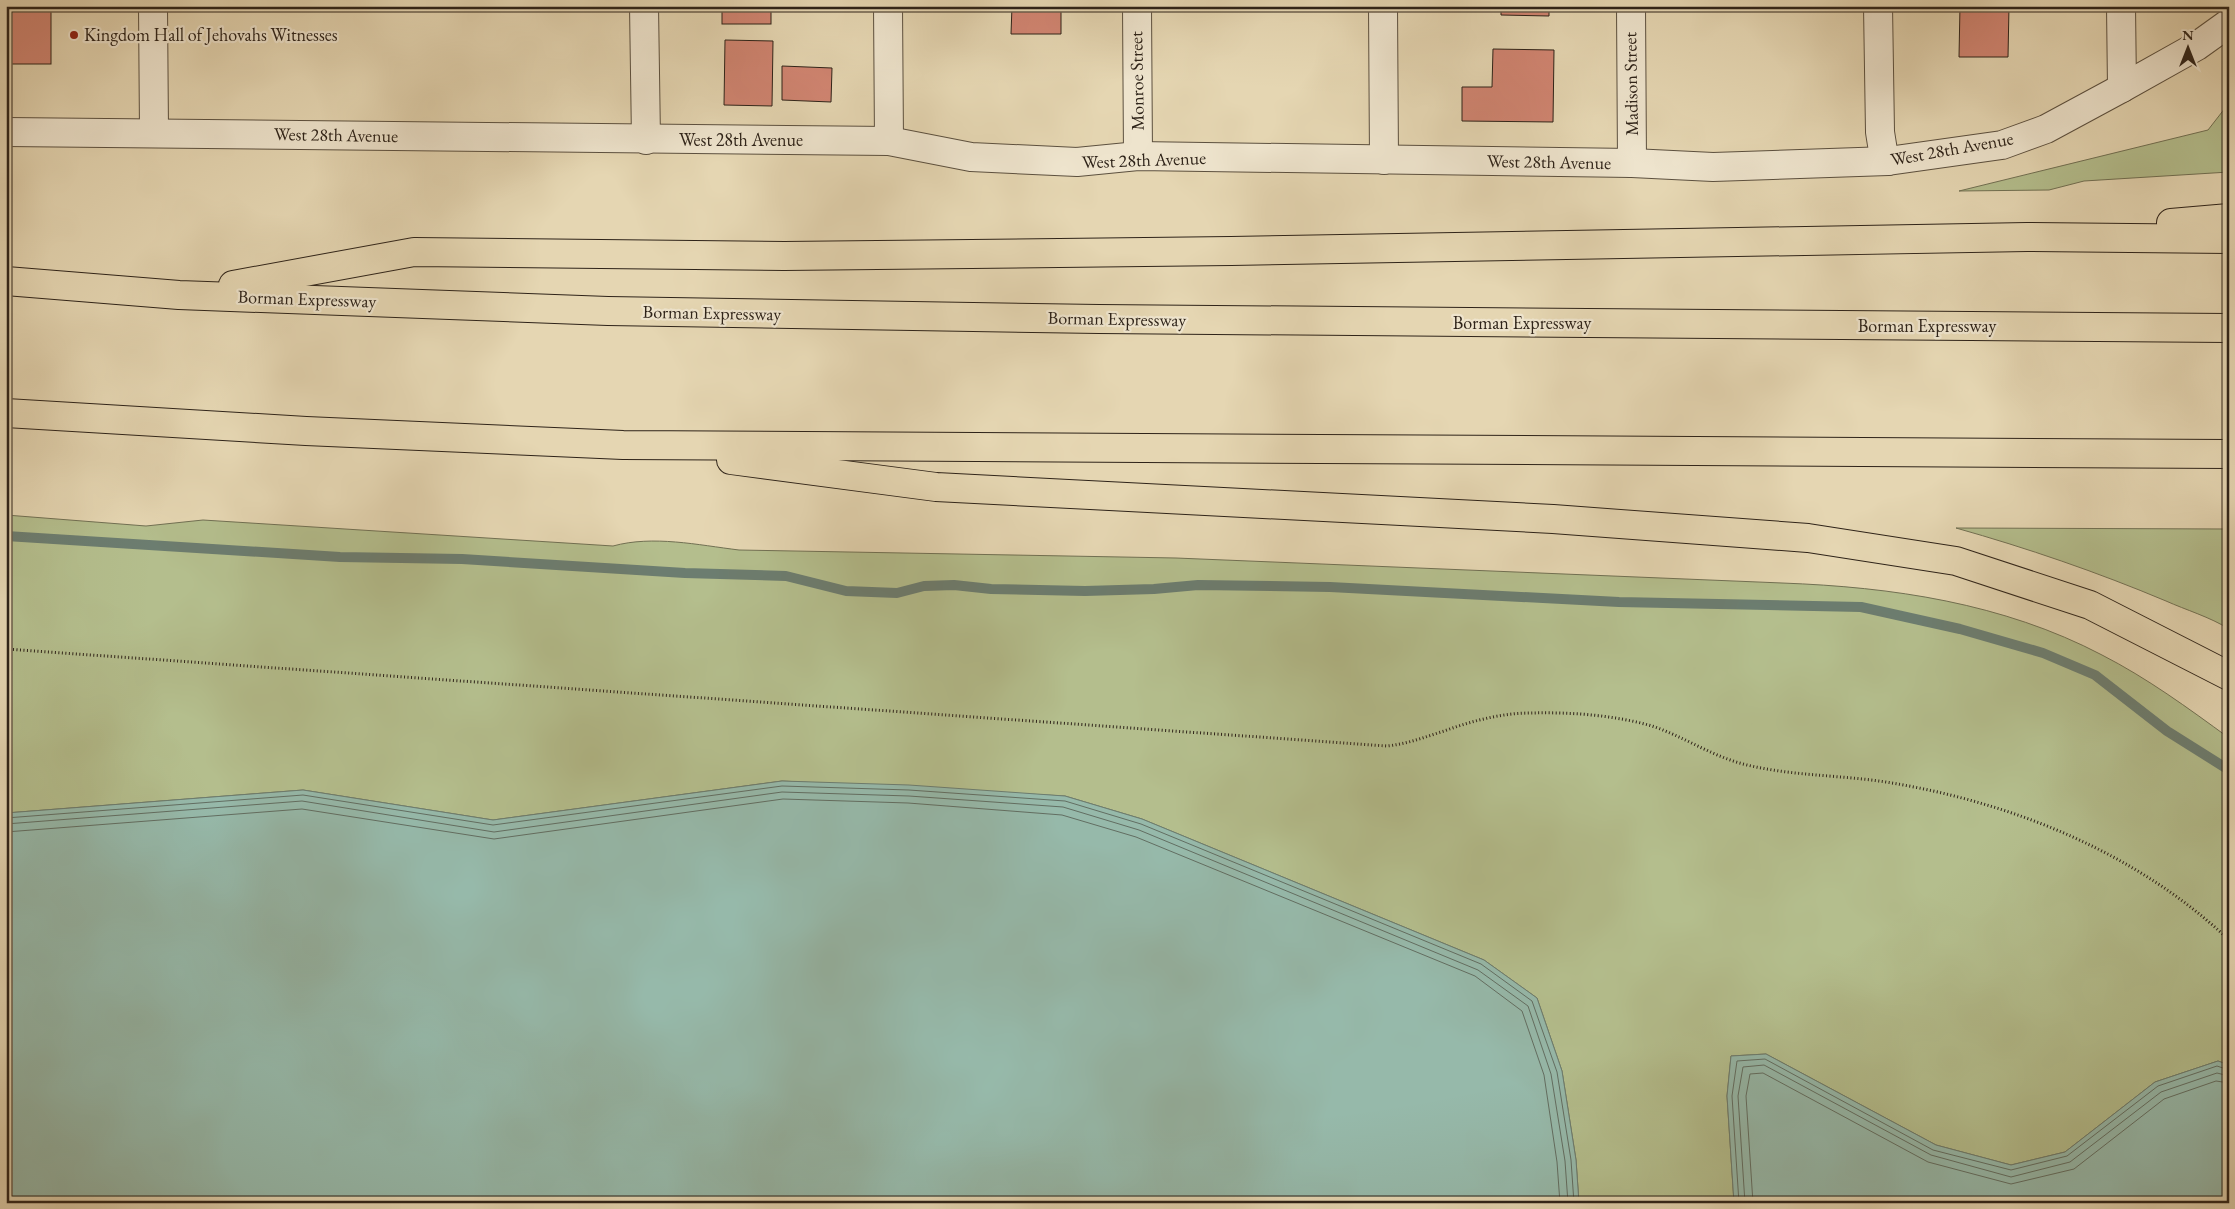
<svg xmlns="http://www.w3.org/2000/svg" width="2235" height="1209" font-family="'EB Garamond',serif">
  <rect width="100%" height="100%" fill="#e5d6b2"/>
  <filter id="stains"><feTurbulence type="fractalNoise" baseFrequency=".004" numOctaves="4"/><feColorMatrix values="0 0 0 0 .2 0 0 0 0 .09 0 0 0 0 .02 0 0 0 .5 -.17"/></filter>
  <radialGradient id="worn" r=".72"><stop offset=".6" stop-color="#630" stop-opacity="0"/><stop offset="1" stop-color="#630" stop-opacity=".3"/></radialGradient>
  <g fill="#b4be8d" stroke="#717053">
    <polygon points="2229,103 2229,172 2084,181 2049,190 1959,191 2208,130"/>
    <path d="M6,515L146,526L203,520L613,546C653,535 698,545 739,550L1176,558L1782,583C1892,587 2003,603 2102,655C2147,678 2188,708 2229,738V1065L2218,1061L2155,1082L2065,1152L2011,1165L1936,1145L1766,1054L1731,1056L1727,1096L1734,1203H1579L1576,1160L1562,1071L1537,998L1484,960L1142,819L1065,796L782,781L493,820L303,790L6,813Z"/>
    <path d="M1956,528L2229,529V629C2210,617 2186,610 2166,601C2097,572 2027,548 1956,528Z"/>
  </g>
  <g fill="#96b9aa" stroke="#6c7d70">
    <polygon points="782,781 909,785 1065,796 1142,819 1484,960 1537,998 1562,1071 1576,1160 1579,1203 6,1203 6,813 303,790 493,820"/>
    <polygon points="1766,1054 1936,1145 2011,1165 2065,1152 2155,1082 2218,1061 2229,1065 2229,1203 1734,1203 1727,1096 1731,1056"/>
  </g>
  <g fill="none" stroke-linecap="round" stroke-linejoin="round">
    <g stroke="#626e62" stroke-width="1">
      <polyline points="6,818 303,795 493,825 782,786 909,790 1065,801 1141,824 1481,964 1532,1001 1557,1072 1571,1160 1574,1203"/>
      <polyline points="6,824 302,801 494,832 782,792 909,796 1063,807 1139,830 1478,970 1528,1006 1551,1074 1565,1161 1568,1203"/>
      <polyline points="6,832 302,809 494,839 783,799 908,803 1062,815 1136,837 1475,976 1522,1011 1544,1075 1557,1162 1560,1203"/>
      <polyline points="1739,1203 1732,1096 1737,1061 1765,1059 1933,1150 2011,1170 2067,1156 2158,1086 2217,1066 2229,1070"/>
      <polyline points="1745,1203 1738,1096 1743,1067 1764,1065 1931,1155 2011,1177 2070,1162 2161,1092 2217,1073 2229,1076"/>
      <polyline points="1753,1203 1746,1096 1750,1074 1763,1073 1928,1162 2011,1184 2074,1169 2164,1099 2216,1081 2229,1083"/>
    </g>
    <polyline stroke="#6c7d70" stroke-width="10" points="6,536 340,557 462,559 685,573 786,576 846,591 897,593 924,586 954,585 991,589 1085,591 1154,589 1198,585 1330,587 1619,602 1861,607 1960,629 2043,653 2095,675 2167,731 2229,770"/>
  </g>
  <g fill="#d18572" stroke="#2e2319">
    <rect x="6" y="6" width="45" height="58"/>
    <rect x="722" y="6" width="49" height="18"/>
    <polygon points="1012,6 1061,6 1061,34 1011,34"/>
    <polygon points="1501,6 1549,6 1549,16 1501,15"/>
    <polygon points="1960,6 2009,6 2008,57 1959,57"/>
    <polygon points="725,40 773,41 772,106 724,105"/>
    <polygon points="1493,49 1554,50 1553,122 1462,121 1462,87 1492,87"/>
    <polygon points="782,66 832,68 831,102 782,100"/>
  </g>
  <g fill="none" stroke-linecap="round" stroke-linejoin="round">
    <g stroke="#5c503f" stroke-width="30">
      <g id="minor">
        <polyline points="153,6 154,132"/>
        <polyline points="644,6 646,140"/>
        <polyline points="888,6 889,141"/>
        <polyline points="1137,6 1138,156"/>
        <polyline points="1383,6 1384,160"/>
        <polyline points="1631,6 1632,163"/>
        <polyline points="1878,6 1880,132 1883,151 1888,161"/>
        <polyline points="2121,6 2122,88"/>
        <polyline points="6,132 889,141 971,157 1077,162 1138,156 1632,163 1713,167 1888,161 2002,145 2046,129 2122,88 2197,46 2229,23"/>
      </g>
    </g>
    <g stroke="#2e2319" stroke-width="30">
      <g id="highway">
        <polyline points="2171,223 2229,218"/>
        <polyline points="6,281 179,295 608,311 1099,319 2229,328"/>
        <polyline points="233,285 414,252 784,256 1231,251 2027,237 2229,239"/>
        <polyline points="6,413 306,431 623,445 2229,454"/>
        <polyline points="731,460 936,487 1553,519 1808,538 1956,561 2090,605 2229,676"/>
      </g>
    </g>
    <path stroke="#2e2319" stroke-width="3" stroke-dasharray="1 2.5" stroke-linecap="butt" d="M6,649L1387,746C1407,744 1425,737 1444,731C1472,721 1501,713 1531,713C1570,712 1614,715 1652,726C1685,737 1713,757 1747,765C1793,776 1840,775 1886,782C2011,802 2136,852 2229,940"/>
    <use href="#minor" stroke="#eee4cd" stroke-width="28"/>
    <use href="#highway" stroke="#e5d6b2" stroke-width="28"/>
  </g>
  <circle fill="#8f2418" stroke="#eee4cd" stroke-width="2" cx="74" cy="35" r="5"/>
  <g text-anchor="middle" stroke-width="4.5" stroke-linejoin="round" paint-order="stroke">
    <g font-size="18" fill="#2e2319" stroke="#eee4cd" text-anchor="start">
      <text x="84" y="41">Kingdom Hall of Jehovahs Witnesses</text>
    </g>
    <g font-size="18" fill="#2e2319" stroke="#eee4cd">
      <text transform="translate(1137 81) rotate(-91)" y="6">Monroe Street</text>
      <text transform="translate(1631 84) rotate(-91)" y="6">Madison Street</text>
      <text transform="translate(336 135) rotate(1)" y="6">West 28th Avenue</text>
      <text x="741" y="146">West 28th Avenue</text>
      <text transform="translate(1952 149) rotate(-10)" y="6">West 28th Avenue</text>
      <text transform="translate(1144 160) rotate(-2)" y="6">West 28th Avenue</text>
      <text transform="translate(1549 162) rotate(1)" y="6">West 28th Avenue</text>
      <text transform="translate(307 299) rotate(2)" y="6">Borman Expressway</text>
      <text transform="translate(712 313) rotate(1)" y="6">Borman Expressway</text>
      <text transform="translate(1117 319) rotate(1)" y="6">Borman Expressway</text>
      <text x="1522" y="329">Borman Expressway</text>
      <text x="1927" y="332">Borman Expressway</text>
    </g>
  </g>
  <rect width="2235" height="1209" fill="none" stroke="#e5d6b2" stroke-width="25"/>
  <rect x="8" y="8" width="2220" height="1194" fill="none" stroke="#2e2319" stroke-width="2.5"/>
  <rect x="12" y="12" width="2210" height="1184" fill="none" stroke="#2e2319"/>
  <g transform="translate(2188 48)" stroke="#eee4cd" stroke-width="4" paint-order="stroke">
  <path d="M0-4L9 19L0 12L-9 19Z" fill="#2e2319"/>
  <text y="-8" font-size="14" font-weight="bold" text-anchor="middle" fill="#2e2319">N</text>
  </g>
  <rect width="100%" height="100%" filter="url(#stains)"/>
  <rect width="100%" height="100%" fill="url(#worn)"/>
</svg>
